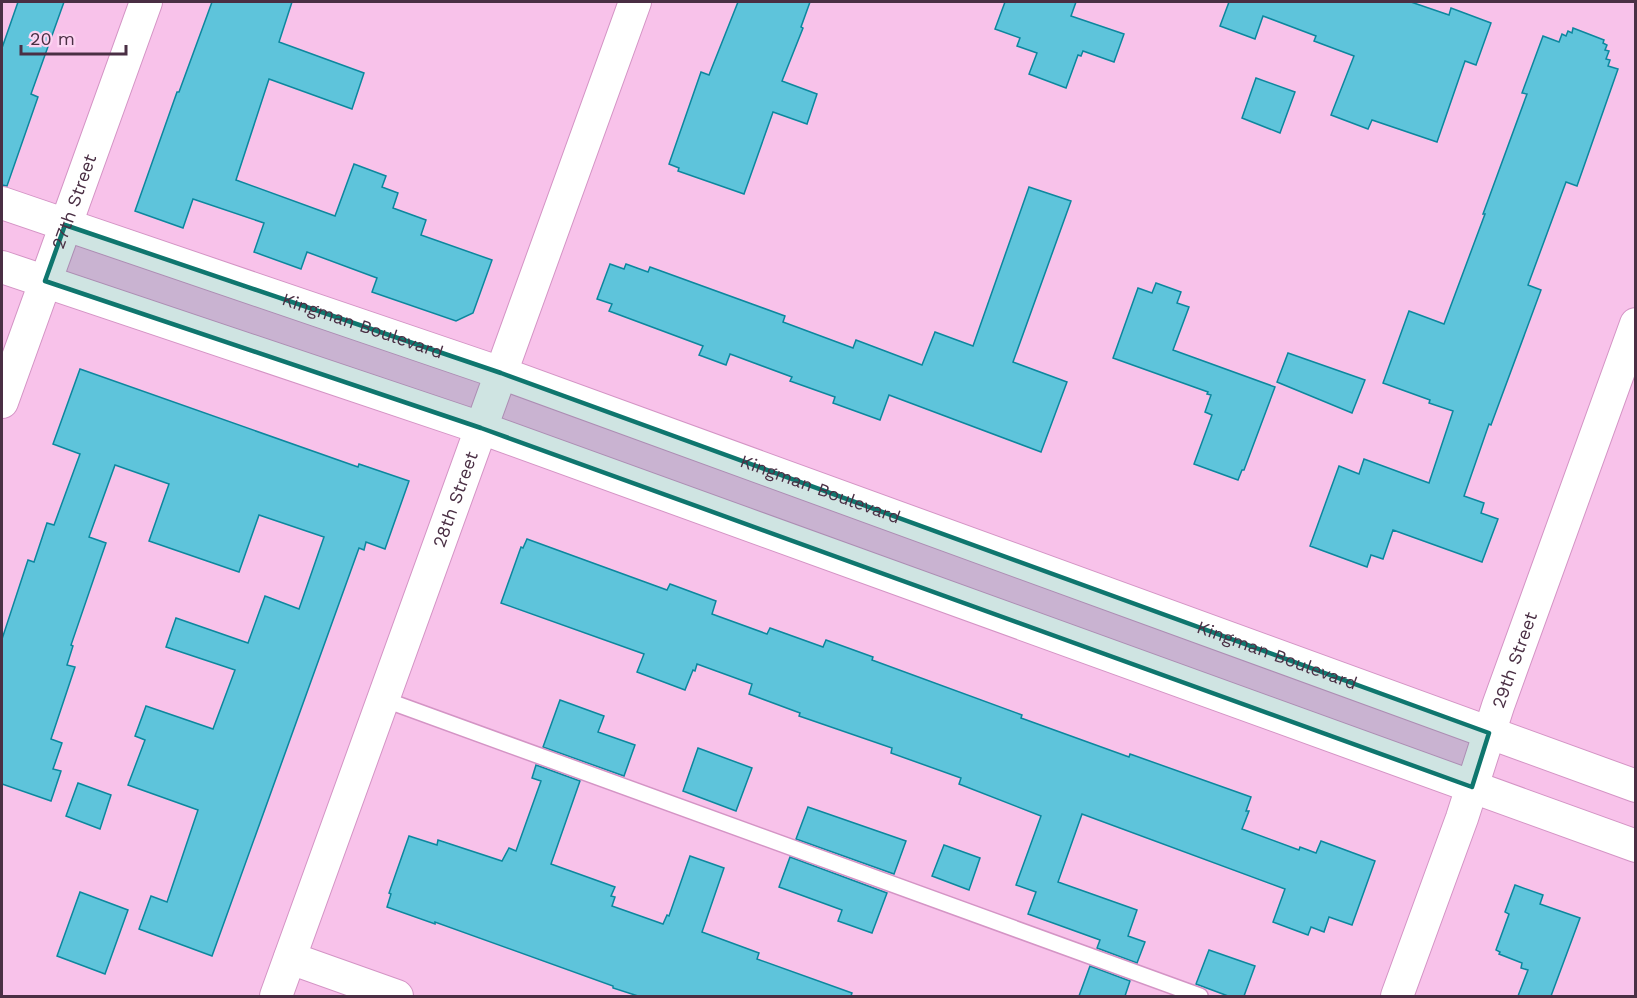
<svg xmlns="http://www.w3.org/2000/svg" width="1637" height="998" font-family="'Work Sans',sans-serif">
  <rect width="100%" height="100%" fill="#f8c2ea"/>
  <g fill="#5ec4db" stroke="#0c879e" stroke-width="1.5">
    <polygon points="18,2 64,2 31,94 38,97 7,186 2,185 2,48"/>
    <polygon points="212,2 292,2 279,42 364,73 352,109 269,79 236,180 335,216 354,164 386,176 382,187 398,193 393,208 426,220 421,235 492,260 473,313 456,321 372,292 377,278 307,252 301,269 254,252 264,223 193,199 183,228 135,211 177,92 179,92"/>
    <polygon points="738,2 810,2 801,27 803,28 782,81 817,94 807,124 773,112 744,194 678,171 679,168 669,164 701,72 709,75"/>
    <polygon points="1005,2 1076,2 1071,16 1124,34 1114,62 1083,51 1081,56 1078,55 1066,88 1029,74 1037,53 1017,46 1020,38 995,29"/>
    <polygon points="1229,2 1411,2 1449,15 1451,8 1491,23 1476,65 1465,61 1437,142 1372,120 1368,129 1331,115 1354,56 1314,41 1316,36 1263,16 1255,39 1220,26"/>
    <polygon points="1573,28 1604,40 1603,43 1607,45 1605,50 1609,51 1606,59 1610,60 1608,66 1618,69 1577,186 1566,182 1528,285 1541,290 1491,425 1489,424 1464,496 1484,503 1481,513 1498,519 1482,562 1393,530 1383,559 1371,555 1367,567 1310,546 1339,466 1359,474 1364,459 1429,483 1453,411 1429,403 1430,400 1383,383 1409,311 1444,324 1485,214 1483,214 1527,94 1522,93 1543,36 1559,42 1562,34 1566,36 1568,31 1572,33"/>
    <polygon points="1256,78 1295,92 1280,133 1242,118"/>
    <polygon points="1029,187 1071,201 1013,362 1067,382 1041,452 889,395 880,420 833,403 835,397 790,381 792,377 730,354 726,365 699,355 703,346 609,311 612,304 597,299 610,264 624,269 626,264 648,272 650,267 785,316 783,322 853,348 856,340 922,365 935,332 973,346"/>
    <polygon points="1156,283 1181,292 1177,303 1189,307 1173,350 1275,387 1244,470 1242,470 1238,480 1194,464 1212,415 1205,412 1211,395 1207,394 1208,392 1113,358 1138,288 1152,293"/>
    <polygon points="1288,353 1365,380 1352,413 1277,382"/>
    <polygon points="80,369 358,467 359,464 409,481 385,549 366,542 364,550 359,548 212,956 139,929 151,896 167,902 198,810 128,785 145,740 135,736 146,706 213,729 235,670 166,647 176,618 248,643 265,596 299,609 324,537 259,515 239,572 149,541 169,484 115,465 89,537 106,543 71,645 73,646 67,665 75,667 51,739 62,743 53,769 61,771 51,801 2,784 2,639 28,560 34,562 47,523 54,525 80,454 53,444"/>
    <polygon points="527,539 667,590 670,584 716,601 712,614 767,634 770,628 823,647 826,640 873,657 872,660 1022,715 1021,718 1129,757 1130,754 1251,797 1246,811 1249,811 1242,829 1299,850 1300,847 1316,853 1321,841 1375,861 1352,925 1329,917 1324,932 1311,927 1308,935 1273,922 1285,889 1082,814 1058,882 1137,910 1128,936 1145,942 1137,963 1097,948 1100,940 1028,914 1036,892 1016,885 1041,816 959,784 961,778 891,753 892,748 799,716 800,713 749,694 752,684 697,664 695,671 693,670 685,690 637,672 644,654 501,603 521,547 523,548"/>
    <polygon points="560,700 604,716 598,732 635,745 624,776 543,747"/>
    <polygon points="698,748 752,768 736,811 683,791"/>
    <polygon points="536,765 580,781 551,864 615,887 611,896 615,897 612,906 663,924 667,915 669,916 690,856 724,868 702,932 759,953 757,959 852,993 851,996 638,996 613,988 613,986 435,922 435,924 387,907 391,894 389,893 409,836 437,845 438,840 502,861 509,848 516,851 541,781 532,778"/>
    <polygon points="78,783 111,795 100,829 66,816"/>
    <polygon points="808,807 906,841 894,874 796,839"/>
    <polygon points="944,845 980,858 969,890 932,876"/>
    <polygon points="790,857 887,893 872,933 838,921 842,910 779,887"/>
    <polygon points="1515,885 1543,895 1540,904 1580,918 1551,996 1518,996 1528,970 1521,968 1522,963 1499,954 1500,952 1496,950 1509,914 1505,912"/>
    <polygon points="80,892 128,910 105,974 57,956"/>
    <polygon points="1209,950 1255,966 1244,996 1228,996 1196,984"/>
    <polygon points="1090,966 1130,981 1125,996 1079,996"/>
  </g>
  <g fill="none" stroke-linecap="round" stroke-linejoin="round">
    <g stroke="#d494c5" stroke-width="18">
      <polyline id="service" points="383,699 1200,996"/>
    </g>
    <g stroke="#d494c5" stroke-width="34">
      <g id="minor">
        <path id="s1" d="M2,203L501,373L1636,786"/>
        <polyline points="2,267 481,428 1636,846"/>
        <path id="s2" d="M2,402L146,2"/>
        <polyline points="290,958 397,996"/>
        <path id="s3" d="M276,996L635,2"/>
        <path id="s4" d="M1397,996L1462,818L1498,706L1636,324"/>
      </g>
    </g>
    <use href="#service" stroke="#fff" stroke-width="15"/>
    <use href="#minor" stroke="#fff" stroke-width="32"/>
  </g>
  <path fill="#0f766e" fill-opacity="0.2" stroke="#0f766e" stroke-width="4.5" stroke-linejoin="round" d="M65,225L501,373L1489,733L1472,787L481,428L45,281Z"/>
  <g text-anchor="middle" stroke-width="6" stroke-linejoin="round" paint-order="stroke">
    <g font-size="18" fill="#4a2f44" stroke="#fdd4f2">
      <text dy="6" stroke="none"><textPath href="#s2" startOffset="213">27th Street</textPath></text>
      <text dy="6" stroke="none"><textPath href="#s1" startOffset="381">Kingman Boulevard</textPath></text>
      <text dy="6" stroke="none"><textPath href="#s1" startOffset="867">Kingman Boulevard</textPath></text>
      <text dy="6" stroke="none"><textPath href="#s3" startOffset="528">28th Street</textPath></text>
      <text dy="6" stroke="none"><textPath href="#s1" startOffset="1353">Kingman Boulevard</textPath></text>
      <text dy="6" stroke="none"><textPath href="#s4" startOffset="356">29th Street</textPath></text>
    </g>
  </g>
  <rect width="1637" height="998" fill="none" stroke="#4a2f44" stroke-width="6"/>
  <path d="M21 45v9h105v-9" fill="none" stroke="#4a2f44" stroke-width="3"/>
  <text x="30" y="45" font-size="18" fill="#4a2f44" stroke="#fdd4f2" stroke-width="4.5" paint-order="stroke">20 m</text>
</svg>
